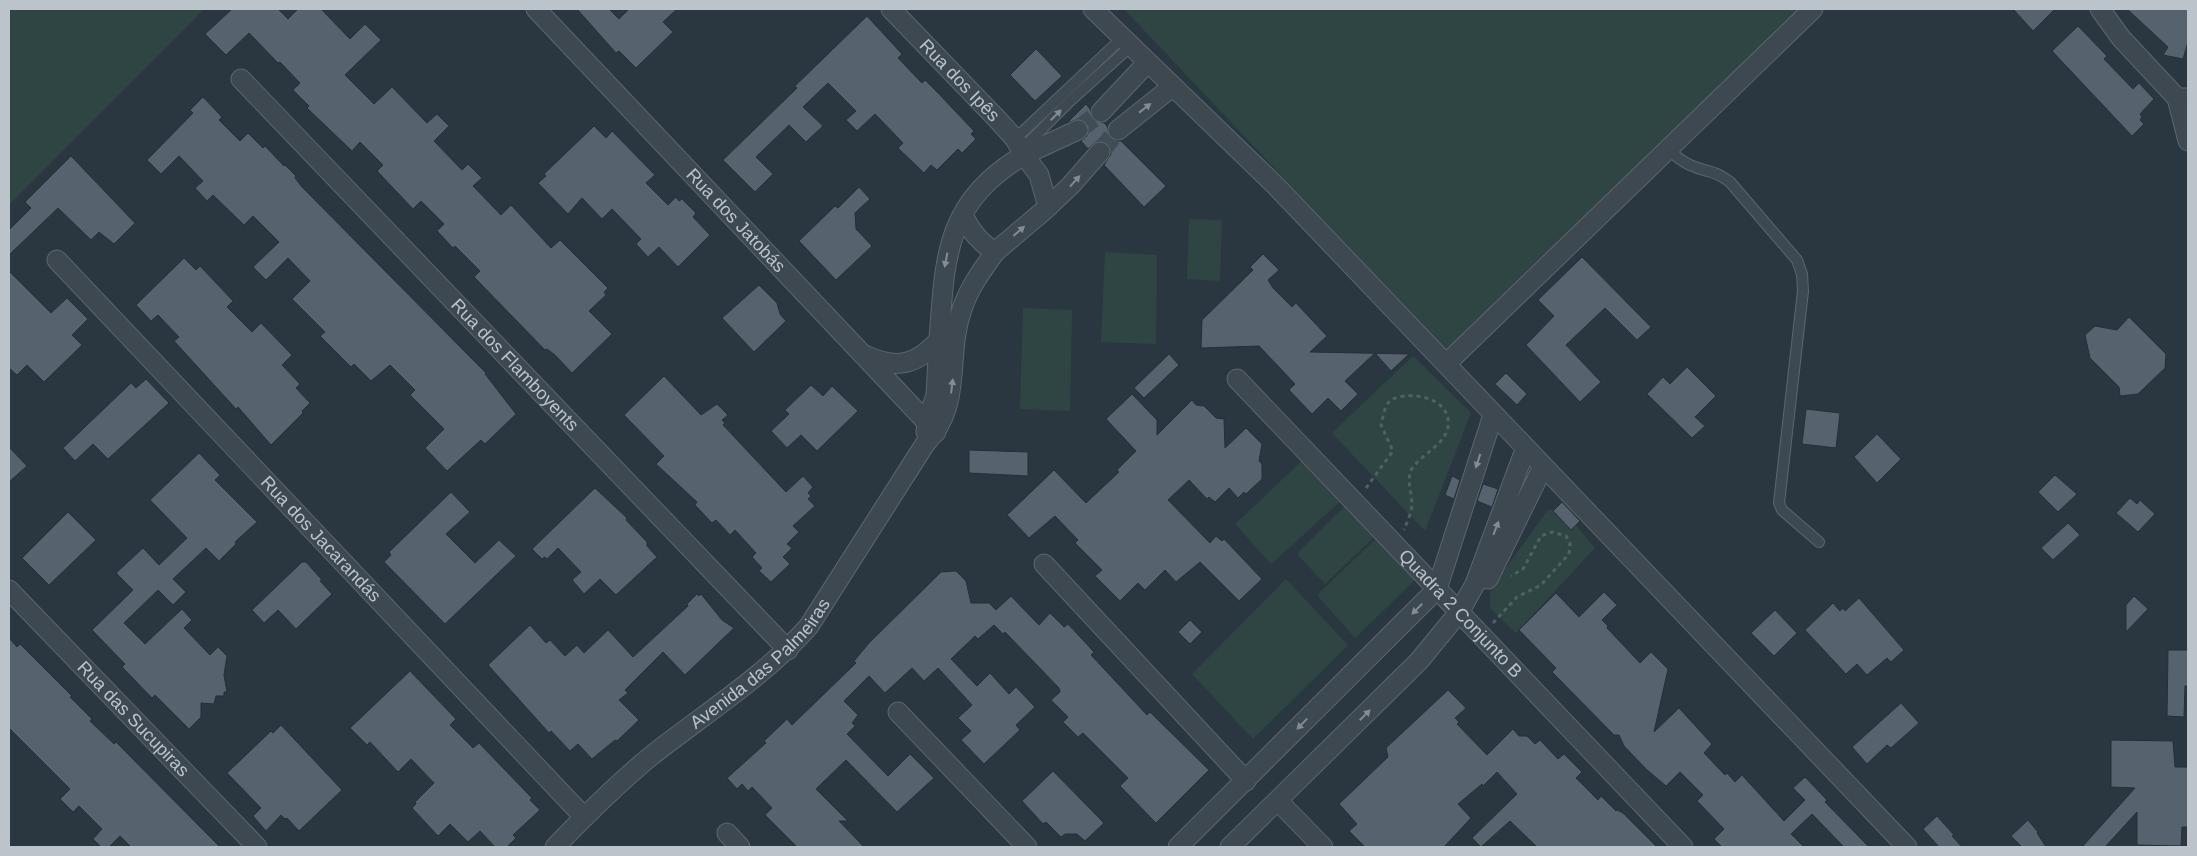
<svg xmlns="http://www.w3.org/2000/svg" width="2197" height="856" font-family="Helvetica,sans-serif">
  <rect width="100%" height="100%" fill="#2a3741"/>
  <g fill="#2f4544">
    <polygon points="9,9 204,9 9,205"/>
    <polygon points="1124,9 1804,9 1452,356"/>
    <polygon points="1189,219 1222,220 1220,281 1187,279"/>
    <polygon points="1105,252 1157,255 1156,344 1101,342"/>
    <polygon points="1023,308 1072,310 1070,411 1020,409"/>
    <polygon points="1413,356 1471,413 1425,531 1332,433"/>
    <polygon points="1304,459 1342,500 1271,564 1235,524"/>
    <polygon points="1349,502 1377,534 1325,584 1297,554"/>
    <polygon points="1548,510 1563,510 1595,548 1516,633 1490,608 1490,593 1495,583"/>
    <polygon points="1379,536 1418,577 1355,638 1317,595"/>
    <polygon points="1286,579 1348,645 1253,739 1192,674"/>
  </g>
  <g fill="#56626e" stroke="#252f38">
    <polygon points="232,9 278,9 288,19 298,9 321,9 350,39 365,24 381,40 345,75 374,104 392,87 427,123 437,114 449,126 434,141 462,170 468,164 482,178 473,186 501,215 511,205 551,248 560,240 608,288 604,292 606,295 589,311 612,334 572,373 555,355 547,349 545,350 474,277 480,271 455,246 453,248 437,231 444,224 421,201 413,209 377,171 383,165 360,142 352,151 307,108 309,106 293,90 300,83 280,62 278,63 249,33 226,55 205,34"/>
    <polygon points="577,9 609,9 619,19 629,9 677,9 663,22 673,32 636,68 619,51 616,53"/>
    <polygon points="2013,9 2055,9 2033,31"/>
    <polygon points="2127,9 2188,9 2188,42 2183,59 2163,55 2168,47"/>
    <polygon points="867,16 902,54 898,58 922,83 925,80 939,94 974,131 971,134 976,139 962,153 958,149 937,170 931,165 924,173 898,148 903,143 875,114 857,131 846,120 856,111 828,83 803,107 823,126 806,142 789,125 756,157 773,174 755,192 723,160 797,88 795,86"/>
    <polygon points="2078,26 2107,56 2104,59 2133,89 2139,83 2154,99 2140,114 2142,117 2140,120 2144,124 2132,136 2052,51"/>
    <polygon points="1036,49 1062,76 1035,101 1010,75"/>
    <polygon points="203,97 222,117 219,120 240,141 248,133 263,148 265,146 284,166 285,165 296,176 295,178 302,187 486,373 485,374 516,414 485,444 481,440 447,471 425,448 444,429 410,395 415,390 390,365 371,381 354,364 351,367 320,336 325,332 292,299 310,281 288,258 266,280 253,267 279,242 253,216 244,225 213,195 207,201 195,188 203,181 179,156 161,174 147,160 193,113 190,110"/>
    <polygon points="1086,104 1090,109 1093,120 1104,123 1107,126 1110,137 1114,141 1121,141 1166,186 1144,207 1104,165 1111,154 1108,144 1097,141 1088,149 1081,141 1087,136 1088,125 1079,119 1067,123"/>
    <polygon points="594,126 606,138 612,131 655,175 646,183 668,205 676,197 679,201 682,199 696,213 693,217 710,235 678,267 659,247 648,257 636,244 641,239 612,209 602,219 582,198 568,214 538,183 546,176 544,174"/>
    <polygon points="71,156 135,223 114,244 99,232 91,240 58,208 9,255 9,230 31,208 25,202"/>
    <polygon points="859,187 870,199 855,213 856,229 872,246 836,280 799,241 835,206 838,208"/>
    <polygon points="1263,254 1279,270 1268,280 1273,288 1292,307 1296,303 1327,336 1310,352 1409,354 1391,371 1375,353 1345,381 1358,394 1341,411 1328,398 1312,414 1289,390 1295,384 1259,346 1201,348 1202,320 1253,270 1250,267"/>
    <polygon points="1582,257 1651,327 1637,340 1605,308 1566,345 1601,382 1580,402 1526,345 1554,316 1538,300"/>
    <polygon points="184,258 196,270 200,266 219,286 233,301 227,307 252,332 261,323 292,355 282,365 300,384 296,388 310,403 302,411 303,413 271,445 238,407 236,409 174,341 179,337 158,315 151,321 136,305"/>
    <polygon points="9,271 51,313 67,298 88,319 72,335 82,345 44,382 27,365 17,375 9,368"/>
    <polygon points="759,285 777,303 780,314 786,321 754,352 722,318"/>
    <polygon points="2129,317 2166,354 2165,368 2138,394 2120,396 2119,387 2090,358 2085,335 2095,326 2117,330"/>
    <polygon points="1169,354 1179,365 1144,398 1134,388"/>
    <polygon points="1687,367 1716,396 1695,417 1705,426 1692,438 1647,394 1663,377 1670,384"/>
    <polygon points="1506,373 1527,394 1517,405 1495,384"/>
    <polygon points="664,376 701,415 717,404 728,415 722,420 725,423 723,425 786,492 803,476 813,487 808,493 811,496 808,499 815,506 793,526 799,532 787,544 792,548 783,557 790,564 771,582 759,571 762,568 752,557 756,553 735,530 730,535 716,520 712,523 695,505 697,502 656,464 664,456 624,415"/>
    <polygon points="146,379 169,403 108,459 93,444 75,461 63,448 131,383 136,388"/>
    <polygon points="811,385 823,396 832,386 858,411 817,451 801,435 787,448 771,431 789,414 785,410"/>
    <polygon points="1132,394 1157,420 1157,435 1192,400 1196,405 1204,406 1216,418 1224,419 1225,448 1246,428 1262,444 1259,461 1262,464 1262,479 1246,494 1244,492 1238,498 1229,488 1215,502 1209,497 1207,499 1189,480 1168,500 1210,543 1216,536 1222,541 1224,539 1262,579 1239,601 1200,562 1176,582 1165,570 1145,590 1138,583 1120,601 1095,576 1102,570 1075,543 1078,540 1055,516 1029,538 1007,515 1054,470 1086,503 1119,472 1117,470 1136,451 1106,419"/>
    <polygon points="1806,409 1840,413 1836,448 1802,444"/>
    <polygon points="1877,434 1901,459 1877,483 1854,457"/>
    <polygon points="9,447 27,466 9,482"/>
    <polygon points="969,450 1028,452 1028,476 969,473"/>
    <polygon points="199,453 220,475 215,480 257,522 235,542 236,544 219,561 206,548 173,579 186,592 173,605 158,590 124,623 145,644 182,609 192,620 184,628 210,655 218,647 227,656 224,675 227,692 224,692 224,696 216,696 214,704 201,703 201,717 189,729 155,695 152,698 122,667 125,664 92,630 133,590 116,573 143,548 159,565 187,538 150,500"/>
    <polygon points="2055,475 2077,494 2058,512 2038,492"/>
    <polygon points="1452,476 1460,480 1454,499 1445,495"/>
    <polygon points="1483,484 1498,489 1492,507 1477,501"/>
    <polygon points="595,488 627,518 626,520 647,542 647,546 657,557 616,595 600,579 584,594 572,580 581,572 558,548 547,559 545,557 542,559 532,549"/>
    <polygon points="451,492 470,512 446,534 475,563 499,540 516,556 445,624 384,562 391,555 389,552"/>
    <polygon points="2130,498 2137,504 2140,500 2155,514 2138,532 2116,513"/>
    <polygon points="1562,502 1580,521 1571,530 1553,511"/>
    <polygon points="68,512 96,540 49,585 22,558"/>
    <polygon points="2068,523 2080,535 2053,560 2041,548"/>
    <polygon points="302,562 306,562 322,580 320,581 332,594 296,629 278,610 264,623 252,610"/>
    <polygon points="956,571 966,581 971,603 989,603 996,610 1011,596 1039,625 1050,613 1064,627 1068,624 1094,652 1091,655 1147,715 1150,712 1209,770 1156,823 1120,786 1128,778 1083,733 1078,737 1063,722 1068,717 1051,700 1060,692 1059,688 1005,632 1003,634 994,625 978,639 975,636 951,659 977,686 990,673 1009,694 1016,687 1035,707 1016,725 1020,730 984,764 961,740 971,731 958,718 972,705 938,668 924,681 912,668 885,693 869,676 844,701 858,715 852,723 855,726 847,734 888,776 910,754 934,778 897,812 846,760 816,789 848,821 839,821 864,847 797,847 765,815 772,808 752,787 748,791 742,784 737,789 727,778 766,743 764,741 787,719 792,725 856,663 854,661 869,643 941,572"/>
    <polygon points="1604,592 1617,605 1602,620 1608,626 1607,628 1640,663 1651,652 1668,669 1654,732 1679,708 1712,744 1704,753 1725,775 1727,773 1735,782 1742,775 1784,821 1805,800 1793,788 1805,777 1827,800 1825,802 1869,847 1844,847 1812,814 1791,834 1804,847 1722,847 1714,839 1724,829 1697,801 1703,795 1680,772 1666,786 1646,769 1624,746 1619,735 1614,735 1552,672 1556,668 1519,630 1556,593 1579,617"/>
    <polygon points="697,594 699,596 701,594 722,620 734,628 685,675 663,652 625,690 628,693 619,700 639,720 617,741 615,740 592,759 578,744 570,751 551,731 549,733 488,665 530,625 546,643 550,640 565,656 577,645 584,653 608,630 633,657 688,606 687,604"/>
    <polygon points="2134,596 2148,609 2126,632 2126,605"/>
    <polygon points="1859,598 1904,650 1891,662 1887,658 1867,675 1857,664 1846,674 1805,630 1833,603 1840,611 1843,608 1845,611"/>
    <polygon points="1775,610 1797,633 1774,656 1751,633"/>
    <polygon points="1190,620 1202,632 1190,644 1178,632"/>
    <polygon points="9,638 17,647 20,644 72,696 70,697 92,719 90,721 114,744 116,742 220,847 131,847 120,836 109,847 101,847 93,839 102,829 79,806 73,812 60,799 70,789 9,728"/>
    <polygon points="2168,650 2188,650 2188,686 2185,686 2184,717 2167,716"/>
    <polygon points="410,671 456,719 450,725 473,748 479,743 532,798 530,800 540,810 513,835 516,838 507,847 495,847 480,831 468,842 450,824 438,836 412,808 416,804 415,802 434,783 411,759 398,772 370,742 367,745 350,728"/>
    <polygon points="1448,690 1466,708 1455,718 1459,722 1457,724 1487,755 1513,729 1519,736 1527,736 1535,744 1540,740 1558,759 1564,754 1582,772 1576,778 1598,800 1601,796 1616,811 1617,810 1623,813 1657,847 1537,847 1510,821 1481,847 1472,838 1517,794 1497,772 1483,786 1482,784 1458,804 1471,818 1444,847 1365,847 1349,831 1357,824 1339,804 1388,757 1386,748"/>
    <polygon points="1901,703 1919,723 1891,748 1887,745 1867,764 1852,747"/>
    <polygon points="281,725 342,790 299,831 287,818 285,819 281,815 266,831 253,816 261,808 227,773 271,731 273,733"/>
    <polygon points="2111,740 2173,741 2175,767 2188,767 2188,827 2182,827 2181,846 2137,845 2137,812 2105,847 2082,847 2135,788 2111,787"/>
    <polygon points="1053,771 1104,823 1085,841 1077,834 1065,834 1061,837 1046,822 1043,824 1022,801"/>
    <polygon points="1937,816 1954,835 1952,836 1962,847 1939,847 1923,829"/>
    <polygon points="2028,820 2038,832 2037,833 2046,847 2022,847 2011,836"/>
  </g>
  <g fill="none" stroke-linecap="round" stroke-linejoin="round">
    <g stroke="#404c56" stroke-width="19" stroke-dasharray="19 9" stroke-linecap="butt">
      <polyline points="1078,130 1101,112"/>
      <polyline points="1100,152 1118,130"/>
    </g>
    <g stroke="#5c666e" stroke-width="12">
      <g id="service">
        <polyline points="1015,139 1122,38"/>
        <path d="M1667,148C1674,155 1681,161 1690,165C1707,173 1713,169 1730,182L1797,260L1802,274L1803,291L1779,503L1782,510L1819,542"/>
        <polyline points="1022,149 1070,101 1131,46"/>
      </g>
    </g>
    <g stroke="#5c666e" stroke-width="21">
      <g id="minor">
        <path id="s1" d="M536,9L936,432"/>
        <path id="s2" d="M891,9L998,120L1015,139L1024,155L1078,130"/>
        <polyline points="1093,9 1276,186 1907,847"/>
        <polyline points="2100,9 2121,38 2177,98 2188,98"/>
        <path id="s3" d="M241,79L788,650"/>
        <polyline points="2177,98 2188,141"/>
        <polyline points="1101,112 1147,63"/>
        <polyline points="1118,130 1172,87"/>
        <polyline points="1048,207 1071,185 1100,152"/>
        <path id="s4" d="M57,260L584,817"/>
        <path d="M867,356C898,370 917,364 939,340C945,256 945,202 1024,155L1039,175L1048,207L995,252C980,242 971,232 963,215"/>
        <polyline points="1446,364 1813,9"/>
        <path id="s5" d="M1237,379L1683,847"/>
        <polyline points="926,432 927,422 936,395 939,340"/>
        <polyline points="1044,564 1246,781"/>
        <polyline points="1488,579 1543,467"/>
        <path id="s6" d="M9,590L257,847"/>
        <polyline points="898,712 1027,847"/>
        <polyline points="1278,801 1323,847"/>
        <polyline points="727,833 740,847"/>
        <path id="s7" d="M555,847C585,816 617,784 651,756C704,714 764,677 809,626L925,444C964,403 945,358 962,309C969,288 982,270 995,252"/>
        <polyline points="1178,847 1437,589 1493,415"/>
        <polyline points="1230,847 1419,661 1460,611 1475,584 1525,450"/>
      </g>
    </g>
    <g stroke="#4f6262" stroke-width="3" stroke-dasharray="4 4" stroke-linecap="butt">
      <path d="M1366,488L1393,451L1381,425C1383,418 1384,408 1388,403C1399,389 1453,394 1448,427C1445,444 1423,454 1413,467C1405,478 1412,492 1412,504C1412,512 1407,522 1404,530"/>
      <polyline points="1493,623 1517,597 1541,585 1569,554 1570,543 1566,536 1552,532 1541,536 1523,569 1511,576"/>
    </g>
    <use href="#service" stroke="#3e4851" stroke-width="10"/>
    <use href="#minor" stroke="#3e4851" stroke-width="19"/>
  </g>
  <defs><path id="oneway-solid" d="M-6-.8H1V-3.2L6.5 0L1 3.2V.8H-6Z" transform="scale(1.25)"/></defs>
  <g fill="#838c94">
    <use href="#oneway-solid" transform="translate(1145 108) rotate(-38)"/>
    <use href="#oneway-solid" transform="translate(1056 115) rotate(-45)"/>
    <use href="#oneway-solid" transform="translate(1075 181) rotate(-48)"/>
    <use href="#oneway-solid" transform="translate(1019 231) rotate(-41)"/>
    <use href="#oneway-solid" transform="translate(946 260) rotate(101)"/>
    <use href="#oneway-solid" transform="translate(952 386) rotate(-83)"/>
    <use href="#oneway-solid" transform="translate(1478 461) rotate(108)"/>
    <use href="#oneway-solid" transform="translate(1496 528) rotate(-69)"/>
    <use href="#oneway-solid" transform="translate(1417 609) rotate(135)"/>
    <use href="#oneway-solid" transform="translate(1365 715) rotate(-45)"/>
    <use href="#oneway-solid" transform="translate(1302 724) rotate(134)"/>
  </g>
  <g text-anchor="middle" stroke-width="4" stroke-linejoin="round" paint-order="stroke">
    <g font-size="18" fill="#bbc3cb" stroke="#232d36">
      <text dy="6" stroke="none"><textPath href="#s2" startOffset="99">Rua dos Ipês</textPath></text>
      <text dy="6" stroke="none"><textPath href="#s1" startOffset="291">Rua dos Jatobás</textPath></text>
      <text dy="6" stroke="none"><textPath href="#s3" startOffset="396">Rua dos Flamboyents</textPath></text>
      <text dy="6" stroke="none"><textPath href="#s4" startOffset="384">Rua dos Jacarandás</textPath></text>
      <text dy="6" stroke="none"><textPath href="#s5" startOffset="324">Quadra 2 Conjunto B</textPath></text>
      <text dy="6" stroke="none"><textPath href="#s7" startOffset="276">Avenida das Palmeiras</textPath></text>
      <text dy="6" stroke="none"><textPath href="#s6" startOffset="179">Rua das Sucupiras</textPath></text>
    </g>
  </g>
  <rect width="2197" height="856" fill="none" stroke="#bbc3cb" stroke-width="20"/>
</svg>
